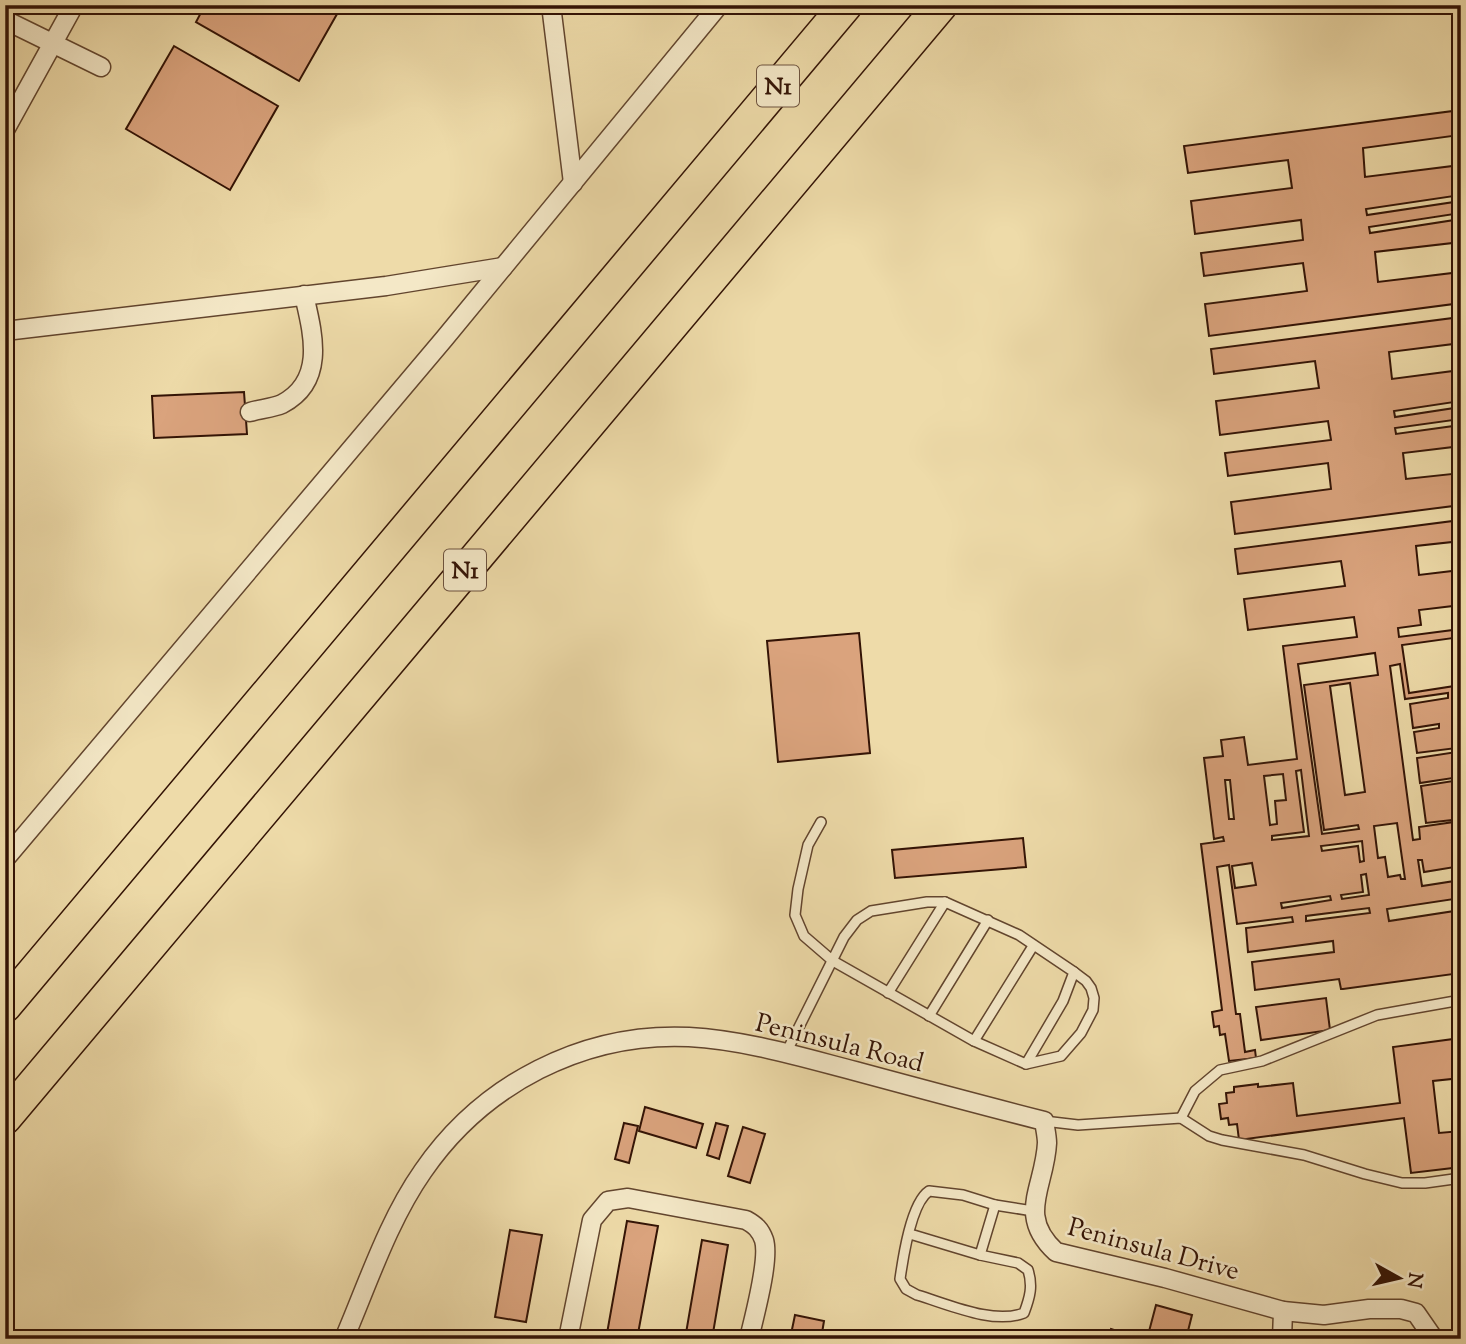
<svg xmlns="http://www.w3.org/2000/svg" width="1466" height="1344" font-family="'Sorts Mill Goudy',serif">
  <rect width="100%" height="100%" fill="#eedba9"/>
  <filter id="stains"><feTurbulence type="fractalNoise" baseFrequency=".00286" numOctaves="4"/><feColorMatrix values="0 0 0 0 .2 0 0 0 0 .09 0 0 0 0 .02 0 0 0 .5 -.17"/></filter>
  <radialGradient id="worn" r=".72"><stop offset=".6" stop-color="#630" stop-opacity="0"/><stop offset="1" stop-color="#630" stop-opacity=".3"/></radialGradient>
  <g fill="#daa37d" stroke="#331305" stroke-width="2" fill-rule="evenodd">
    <polygon points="205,5 338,5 341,7 299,81 196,22"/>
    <polygon points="174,46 278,106 230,190 126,129"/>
    <polygon points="1461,110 1461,147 1459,135 1363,148 1365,177 1461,165 1461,195 1366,209 1367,215 1461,201 1461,213 1369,227 1370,233 1461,219 1461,242 1375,252 1378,282 1461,272 1461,303 1209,336 1205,304 1307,291 1303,263 1204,276 1201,253 1303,240 1301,220 1195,234 1191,201 1292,188 1288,160 1188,173 1184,146"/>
    <polygon points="1461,317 1461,343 1389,352 1392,379 1461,370 1461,401 1394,411 1395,417 1461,407 1461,419 1395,428 1396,434 1461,425 1461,446 1403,453 1406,479 1461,473 1461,505 1235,534 1231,502 1331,489 1328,463 1228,476 1225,453 1331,440 1328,421 1220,435 1216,401 1319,388 1315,361 1214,374 1211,349"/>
    <polygon points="244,392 247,434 154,438 152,396"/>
    <path d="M1461,520V541L1416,546L1419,575L1461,570V605L1419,610L1421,625L1398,628L1399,637L1461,629V637L1402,645L1409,693L1461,685V819L1426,823L1421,786L1460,780L1459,777L1420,783L1417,758L1457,752L1456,748L1417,753L1414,732L1439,728V724L1413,728L1410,704L1448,698V693L1405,699L1400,664L1390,666L1413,840L1420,839L1419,827L1461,821V866L1424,872L1422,860H1418L1422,886L1461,880V898L1387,909L1389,921L1461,910V973L1343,989H1341L1339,979L1255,990L1252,962L1334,952L1333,941L1248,952L1246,928L1293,922L1292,917L1237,924L1229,865L1217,867L1236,1014H1240L1245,1052L1255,1050L1256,1058L1229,1061L1225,1034L1220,1035L1219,1026L1214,1027L1212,1012L1222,1010L1201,844L1224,841L1223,837L1214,839L1204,758L1223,756L1221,740L1244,737L1248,765L1297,759L1283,646L1357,637L1354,617L1248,630L1244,599L1345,586L1341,561L1238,574L1235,549ZM1375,653L1378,675L1304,685L1324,830L1358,825L1359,829L1322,834L1298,664ZM1350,683L1365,792L1345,795L1330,686ZM1301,770L1309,836L1272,840V836L1304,832L1296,771ZM1283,774L1286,800L1275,801L1277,824L1270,825L1264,776ZM1225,780H1230L1234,819H1229ZM1397,823L1405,879H1401L1400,875L1388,877L1385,857L1378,858L1374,826ZM1362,841L1364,861L1360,862L1358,846L1322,851L1321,846ZM1252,863L1256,885L1235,888L1232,866ZM1366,874L1369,895L1342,899L1341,895L1363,892L1361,875ZM1330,896L1331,900L1282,908L1281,903ZM1369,908L1370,913L1306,921V916Z"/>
    <polygon points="859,633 870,753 778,762 767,641"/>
    <polygon points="1023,838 1026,867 895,878 892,850"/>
    <polygon points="1326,998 1330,1030 1261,1040 1256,1007"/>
    <polygon points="1461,1038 1461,1078 1433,1081 1439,1133 1461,1131 1461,1167 1411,1173 1404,1118 1239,1140 1237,1124 1229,1125 1228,1118 1221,1119 1219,1104 1227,1103 1226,1093 1234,1092 1234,1087 1258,1084 1258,1087 1293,1083 1297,1116 1400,1103 1393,1047"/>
    <polygon points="645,1107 703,1124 696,1148 639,1131"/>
    <polygon points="624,1123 638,1126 629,1163 615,1159"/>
    <polygon points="716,1123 728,1126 719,1159 707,1155"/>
    <polygon points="743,1127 765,1134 750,1183 728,1176"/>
    <polygon points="627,1221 658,1226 637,1339 606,1339"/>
    <polygon points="510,1230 542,1235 526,1322 495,1317"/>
    <polygon points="702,1240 728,1245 712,1339 685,1339"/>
    <polygon points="1156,1305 1192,1315 1186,1339 1147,1339"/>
    <polygon points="795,1315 824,1321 821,1339 790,1339"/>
    <polygon points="1111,1329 1123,1333 1146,1339 1108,1339"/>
  </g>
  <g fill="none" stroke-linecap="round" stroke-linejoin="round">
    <g stroke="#62452e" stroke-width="12">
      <g id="lane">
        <polyline points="821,822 808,845 798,889 795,915 804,936 833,961 974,1041 1026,1064 1061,1056 1081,1033 1093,1010 1094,998 1091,988 1086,981 1074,972"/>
        <polyline points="888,993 945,902"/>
        <polyline points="929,1016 988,920"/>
        <polyline points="974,1041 1033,946"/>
        <polyline points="786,1053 844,937 857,920 871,911 927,902 945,902 1019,935 1074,972 1063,1001 1026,1064"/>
        <polyline points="1181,1118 1195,1091 1220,1070 1262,1061 1377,1015 1461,1000"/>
        <polyline points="1044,1121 1078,1125 1181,1118 1209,1136 1222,1140 1304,1155 1365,1174 1402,1183 1425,1183 1461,1178"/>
        <path d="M910,1234L980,1255L1018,1263L1028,1270C1033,1286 1030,1297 1024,1313C993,1325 948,1304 917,1295L906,1289L900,1279C903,1258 911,1203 929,1191L963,1195L995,1205L1033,1211"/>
        <polyline points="980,1255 995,1205"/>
      </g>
    </g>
    <g stroke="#62452e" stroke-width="21">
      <g id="street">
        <polyline points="551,5 573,183"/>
        <polyline points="5,20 101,67"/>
        <polyline points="5,130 74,5"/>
        <polyline points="5,331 386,286 503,267"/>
        <path d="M250,412C260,409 273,408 282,404C326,381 313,334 304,295"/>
        <polyline points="5,859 444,339 719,5"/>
        <polyline points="1283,1311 1324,1315 1369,1309 1401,1309 1416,1313 1434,1339"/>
        <path d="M344,1339C368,1283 388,1221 423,1171C483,1084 583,1032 689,1037C745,1040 801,1057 855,1071C918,1088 981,1105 1044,1121C1045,1128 1047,1136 1047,1143C1045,1187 1016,1215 1056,1252L1165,1278L1283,1311L1282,1339"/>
        <path d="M568,1339L592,1220L608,1201L628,1198L746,1220C755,1225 760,1229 764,1240C770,1260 754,1317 749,1339"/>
      </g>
    </g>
    <g stroke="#331305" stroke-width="35">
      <g id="highway">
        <polyline points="5,1006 846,5"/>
        <polyline points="5,1118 941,5"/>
      </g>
    </g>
    <use href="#lane" stroke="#f4e8c7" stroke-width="9"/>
    <use href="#street" stroke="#f4e8c7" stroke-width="18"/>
    <use href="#highway" stroke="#eedba9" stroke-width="32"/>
  </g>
  <g text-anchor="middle" stroke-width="5" stroke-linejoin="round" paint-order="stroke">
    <g fill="#f4e8c7" stroke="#6d533f" stroke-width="2">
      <rect x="757" y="65.5" width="42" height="41" rx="5"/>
      <rect x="444" y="549.5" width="42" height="41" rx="5"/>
    </g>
    <g font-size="24" font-weight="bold" fill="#331305">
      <text x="778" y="94">N1</text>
      <text x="465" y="578">N1</text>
    </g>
    <g font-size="26" fill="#331305" stroke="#f4e8c7">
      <text transform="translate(840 1042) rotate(14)" y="9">Peninsula Road</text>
      <text transform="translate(1154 1248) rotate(15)" y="9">Peninsula Drive</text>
    </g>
  </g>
  <rect width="1466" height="1344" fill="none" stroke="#eedba9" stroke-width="28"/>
  <rect x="7" y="7" width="1452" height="1330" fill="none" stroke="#331305" stroke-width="3.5"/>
  <rect x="14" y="14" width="1438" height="1316" fill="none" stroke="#331305" stroke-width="2"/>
  <g transform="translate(1399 1278) rotate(98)" stroke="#f4e8c7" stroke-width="5" paint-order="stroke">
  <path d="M0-5L12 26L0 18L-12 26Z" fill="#331305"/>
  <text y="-10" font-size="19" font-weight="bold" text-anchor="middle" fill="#331305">N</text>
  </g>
  <rect width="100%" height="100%" filter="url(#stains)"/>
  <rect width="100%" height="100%" fill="url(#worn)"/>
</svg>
